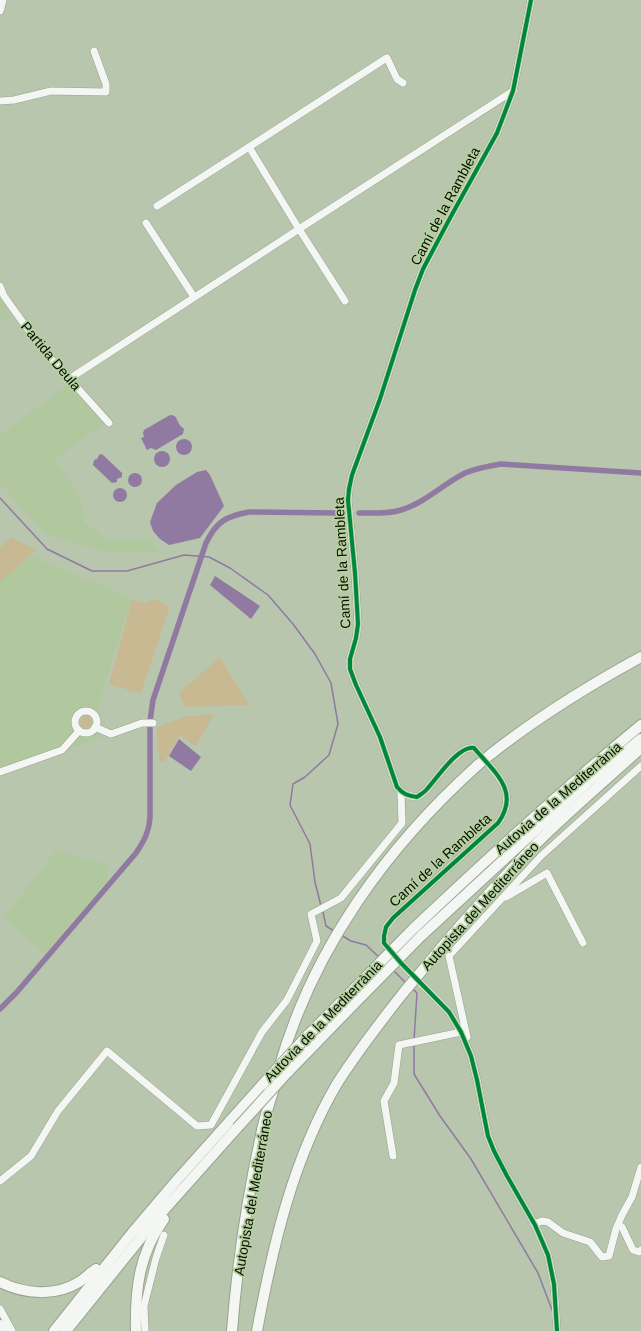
<svg xmlns="http://www.w3.org/2000/svg" width="641" height="1331" font-family="Arial,sans-serif">
  <rect width="100%" height="100%" fill="#b7c6ac"/>
  <g fill="#b1c89e">
    <polygon points="0,296 10,317 0,320"/>
    <polygon points="70,384 104,423 55,459 73,487 82,504 84,522 108,541 149,538 161,552 107,553 45,533 0,483 0,435"/>
    <polygon points="31,556 131,598 98,707 102,719 100,738 0,773 0,582"/>
    <polygon points="56,851 110,865 106,881 88,904 45,953 4,918"/>
  </g>
  <g fill="#c9b992">
    <polygon points="11,537 36,550 0,582 0,548"/>
    <path d="M153,599C160,600 164,602 169,608L141,694L109,684L132,600L146,603Z"/>
    <polygon points="220,657 249,705 185,707 179,693"/>
    <polygon points="214,714 196,746 180,735 165,761 160,762 156,728 183,717"/>
    <circle cx="86" cy="722" r="6"/>
  </g>
  <g fill="#917aa1">
    <path d="M170,415C176,415 176,418 178,422C179,425 182,427 184,429L183,434L156,450L151,448L147,450L141,438L144,437L143,433L144,430Z"/>
    <circle cx="184" cy="447" r="8"/>
    <circle cx="162" cy="459" r="8"/>
    <polygon points="101,454 103,455 122,473 122,477 117,479 117,482 112,483 93,465 94,460 97,459 99,455"/>
    <polygon points="206,470 210,475 224,506 200,538 169,545 160,539 153,531 150,522 157,503 176,485 197,472"/>
    <circle cx="135" cy="480" r="7"/>
    <circle cx="120" cy="495" r="7"/>
    <polygon points="215,576 260,606 251,619 210,585"/>
    <polygon points="179,739 201,757 191,771 169,756"/>
  </g>
  <g fill="none" stroke-linecap="round" stroke-linejoin="round">
    <g stroke="#917aa1" stroke-width="1.5">
      <polyline points="0,498 47,549 92,571 127,571 184,555 209,557 230,568 268,595 293,624 315,654 331,683 338,724 329,755 305,777 293,784 290,805 310,844 315,882 321,906"/>
      <polyline points="323,912 326,926 334,931"/>
      <polyline points="341,935 351,941 366,945 380,958"/>
      <polyline points="393,970 406,983"/>
      <polyline points="412,988 417,993 414,1040"/>
      <polyline points="414,1044 414,1074 440,1116 471,1159 538,1273 552,1310"/>
    </g>
    <g stroke="#917aa1" stroke-width="5.5">
      <path d="M359,513C373,513 388,514 401,510C425,503 443,484 465,473C477,468 489,466 501,464L641,473"/>
      <path d="M0,1009L17,992L136,853C144,841 149,832 150,818V721L153,700L206,543C216,522 226,516 249,512L337,513"/>
    </g>
    <g stroke="#98a38f" stroke-width="8">
      <g id="minor">
        <path d="M531,0L513,91L497,133L450,218L423,269L415,290L380,399L352,475L349,489L348,500L355,573L358,624L356,638L350,659V669L356,685L380,737L397,787C403,794 408,796 417,797C421,794 425,792 427,789C437,778 459,745 474,748C494,772 521,791 498,823L393,918L386,927L384,936V943L401,963L449,1012L461,1032L471,1056L477,1080L488,1136L494,1151L507,1176L535,1225L548,1255L554,1284L557,1331"/>
        <polyline points="0,11 3,0"/>
        <polyline points="387,58 397,79 403,83"/>
        <polyline points="0,101 14,100 51,91 106,92 106,84 94,51"/>
        <polyline points="249,147 385,59"/>
        <polyline points="157,206 249,147 299,229 345,301"/>
        <polyline points="146,223 194,297"/>
        <polyline points="0,286 4,296 39,345 109,423"/>
        <polyline points="69,379 299,229 513,91"/>
        <circle cx="86" cy="722" r="11"/>
        <polyline points="95,727 111,734 142,723 153,723"/>
        <polyline points="0,772 62,750 79,731"/>
        <polyline points="506,897 547,873 583,943"/>
        <polyline points="467,1037 449,956 541,856 641,766"/>
        <polyline points="393,1156 384,1101 394,1083 399,1045 461,1032"/>
        <polyline points="0,1181 31,1156 58,1111 107,1051 197,1126 211,1125 262,1032 287,1000 317,941 311,914 341,898 402,823 401,792"/>
        <polyline points="534,1224 542,1221 548,1222 563,1233 590,1242 602,1257 609,1256 616,1229 622,1215 632,1197 641,1167"/>
        <polyline points="618,1225 622,1227 633,1250 639,1252 641,1250"/>
        <polyline points="0,1309 12,1331"/>
        <polyline points="145,1331 144,1306 156,1258 164,1235"/>
      </g>
    </g>
    <g stroke="#98a38f" stroke-width="12">
      <g id="highway">
        <path d="M491,754C538,717 588,686 641,657"/>
        <path d="M413,929C487,859 562,790 641,725"/>
        <polyline points="421,936 589,781 641,739"/>
        <path d="M425,967C462,922 501,879 542,838C574,807 608,778 641,748"/>
        <polyline points="308,1035 345,998"/>
        <path d="M279,1068C313,949 387,846 479,764"/>
        <polyline points="287,1073 354,1004"/>
        <path d="M0,1282C24,1294 55,1297 79,1282C85,1278 90,1273 96,1269"/>
        <polyline points="0,1325 6,1331"/>
        <polyline points="54,1331 132,1233 177,1180 262,1085"/>
        <polyline points="66,1331 156,1219 237,1128"/>
        <path d="M136,1331C135,1289 139,1254 164,1219"/>
        <path d="M232,1331C237,1266 247,1199 261,1135C264,1118 270,1102 275,1085"/>
        <path d="M257,1331C273,1245 293,1158 338,1082C358,1051 381,1021 404,992"/>
      </g>
    </g>
    <use href="#minor" stroke="#f4f6f3" stroke-width="7"/>
    <use href="#highway" stroke="#f4f6f3" stroke-width="10"/>
    <g stroke="#98a38f" stroke-width="12" stroke-linecap="butt">
      <g id="highway-bridge">
        <polyline points="479,764 491,754"/>
        <polyline points="404,992 425,967"/>
        <polyline points="345,998 413,929"/>
        <polyline points="354,1004 421,936"/>
        <polyline points="262,1085 308,1035"/>
        <polyline points="237,1128 287,1073"/>
      </g>
    </g>
    <use href="#highway-bridge" stroke="#f4f6f3" stroke-width="10"/>
    <g stroke="#b6d0a1" stroke-width="6">
      <path id="cycleway" d="M531,0L513,91L497,133L450,218L423,269L415,290L380,399L352,475L349,489L348,500L355,573L358,624L356,638L350,659V669L356,685L380,737L397,787C403,794 408,796 417,797C421,794 425,792 427,789C437,778 459,745 474,748C494,772 521,791 498,823L393,918L386,927L384,936V943L401,963L449,1012L461,1032L471,1056L477,1080L488,1136L494,1151L507,1176L535,1225L548,1255L554,1284L557,1331"/>
    </g>
    <use href="#cycleway" stroke="#00873e" stroke-width="4"/>
  </g>
  <g text-anchor="middle" stroke-width="3.5" stroke-linejoin="round" paint-order="stroke">
    <g font-size="14" fill="#060e01" stroke="#b6d0a1">
      <text transform="translate(445 206) rotate(-62)" y="5">Camí de la Rambleta</text>
      <text transform="translate(51 356) rotate(50)" y="5">Partida Deula</text>
      <text transform="translate(342 563) rotate(-93)" y="5">Camí de la Rambleta</text>
      <text transform="translate(558 798) rotate(-41)" y="5">Autovia de la Mediterrània</text>
      <text transform="translate(440 860) rotate(-42)" y="5">Camí de la Rambleta</text>
      <text transform="translate(480 906) rotate(-48)" y="5">Autopista del Mediterráneo</text>
      <text transform="translate(323 1021) rotate(-46)" y="5">Autovia de la Mediterrània</text>
      <text transform="translate(253 1193) rotate(-80)" y="5">Autopista del Mediterráneo</text>
    </g>
  </g>
</svg>
